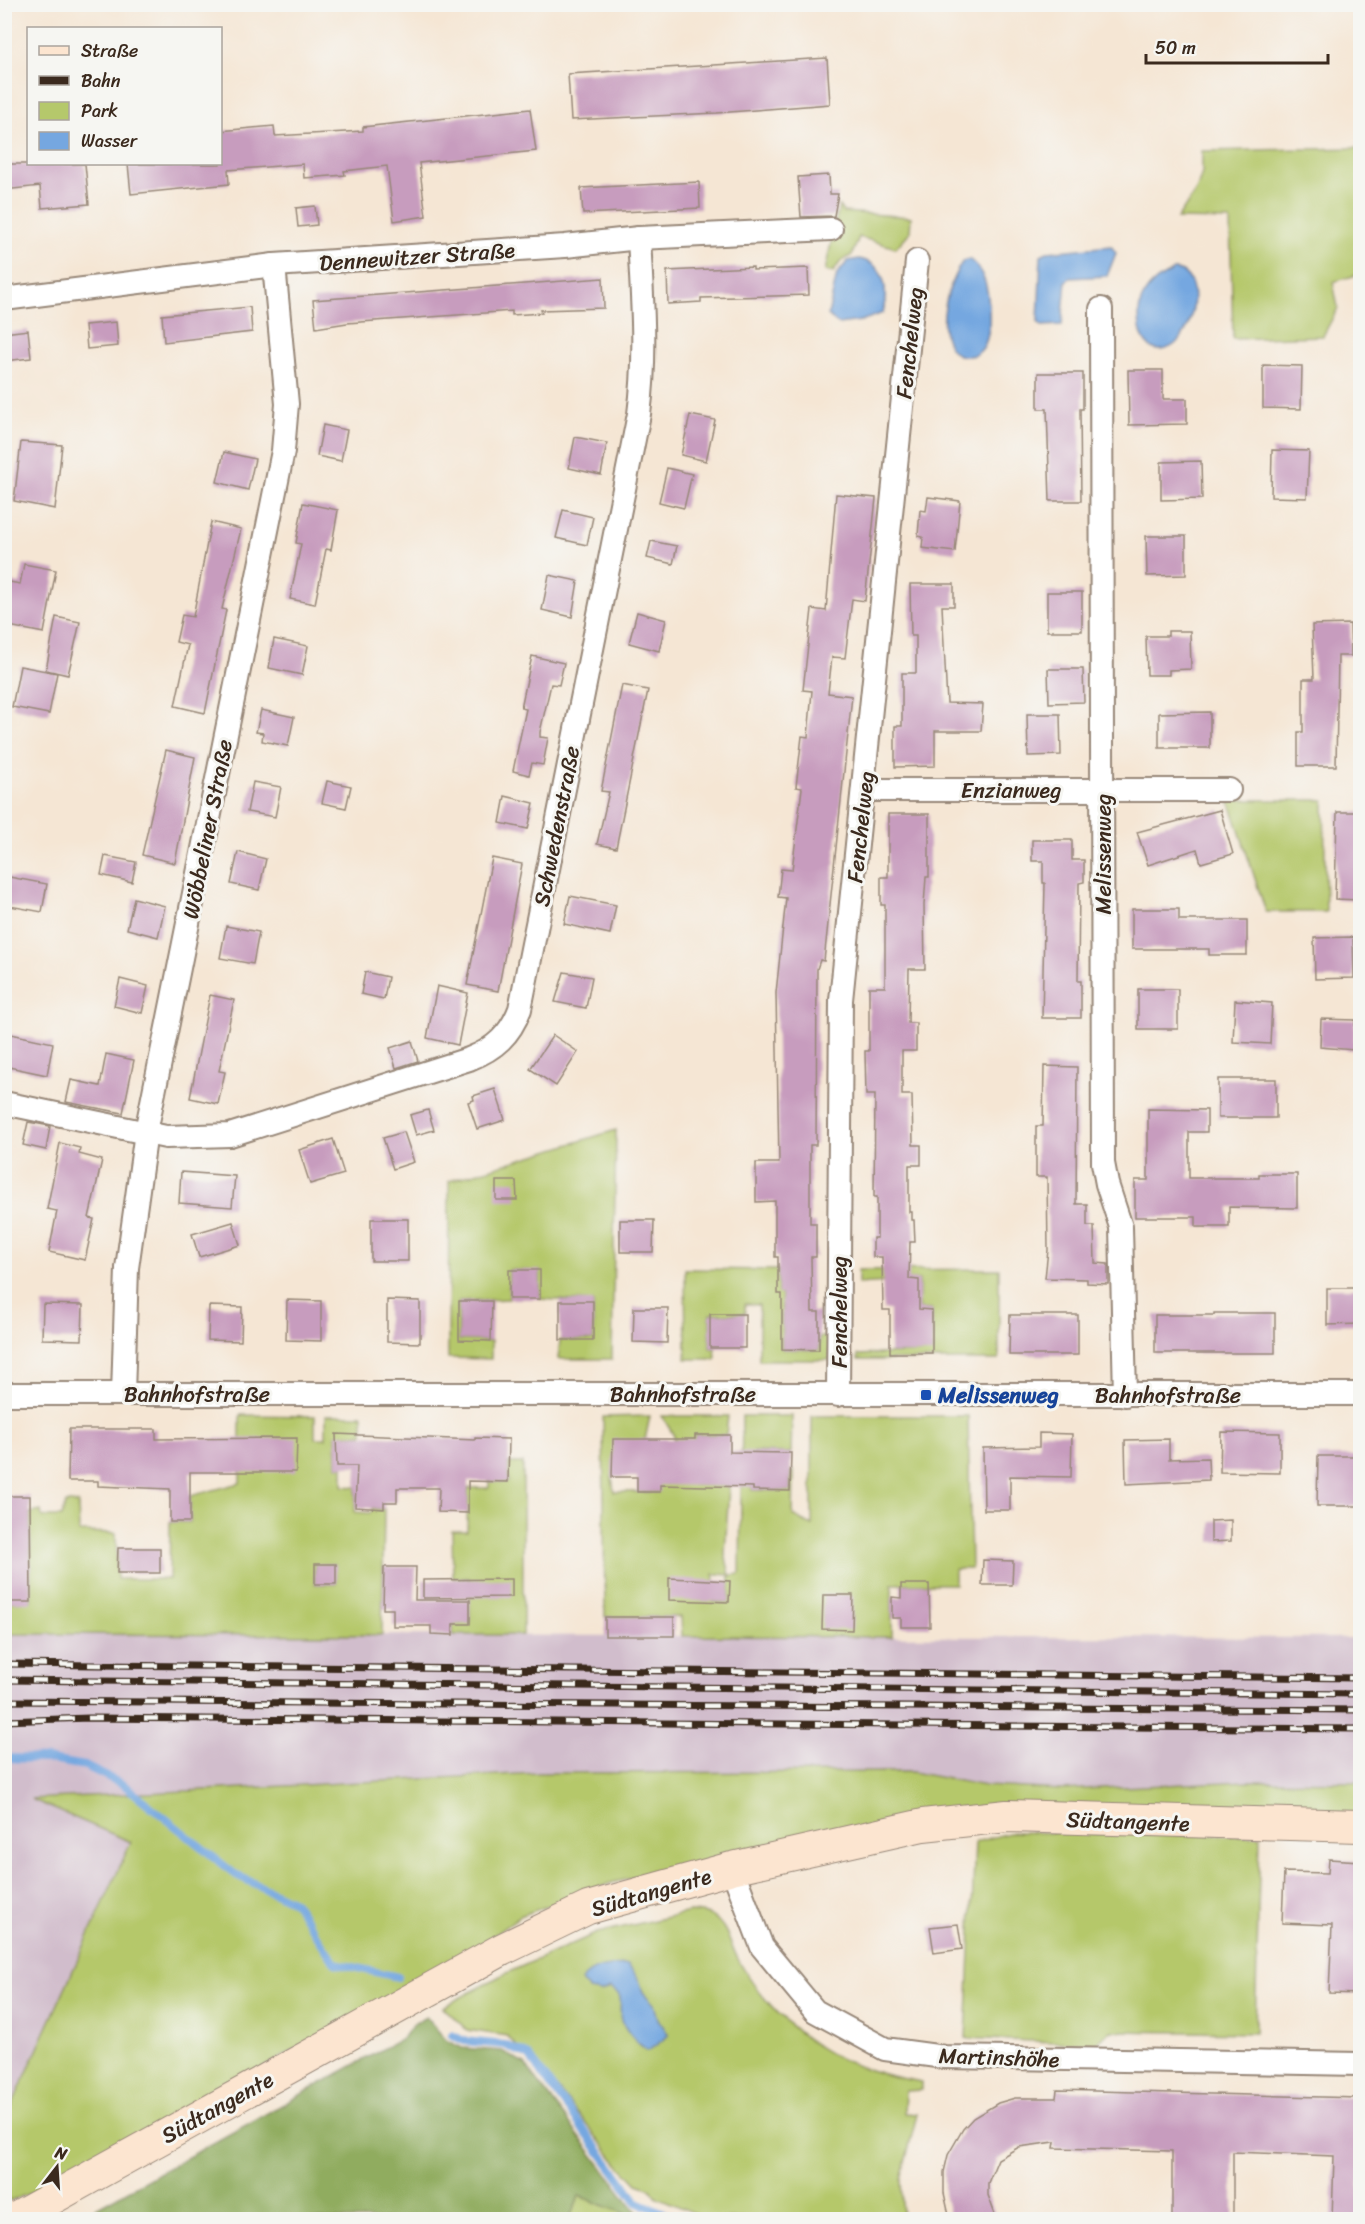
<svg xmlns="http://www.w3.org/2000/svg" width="1365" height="2224" font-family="Sriracha,sans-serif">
  <rect width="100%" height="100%" fill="#f6f6f2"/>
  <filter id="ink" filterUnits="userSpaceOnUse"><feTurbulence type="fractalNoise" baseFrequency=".0167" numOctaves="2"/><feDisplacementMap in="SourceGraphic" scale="12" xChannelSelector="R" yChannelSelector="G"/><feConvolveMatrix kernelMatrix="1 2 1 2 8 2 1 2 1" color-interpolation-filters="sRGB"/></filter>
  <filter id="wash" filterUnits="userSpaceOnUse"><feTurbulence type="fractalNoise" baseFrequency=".008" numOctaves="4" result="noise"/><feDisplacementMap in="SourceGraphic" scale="24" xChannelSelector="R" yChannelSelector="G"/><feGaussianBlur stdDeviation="1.35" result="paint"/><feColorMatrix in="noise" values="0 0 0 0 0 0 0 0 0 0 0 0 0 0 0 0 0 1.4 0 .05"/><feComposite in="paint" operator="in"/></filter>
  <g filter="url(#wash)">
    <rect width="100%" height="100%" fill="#f5e6d4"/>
    <polygon fill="#d1bdcc" points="5,1634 1360,1638 1360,1782 1248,1781 1062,1790 985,1786 912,1772 539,1773 33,1800 131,1842 5,2121"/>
    <g fill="#b5c86b" stroke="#787944" stroke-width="1.5" fill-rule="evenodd">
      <polygon points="1360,148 1360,274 1333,282 1338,308 1323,336 1233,339 1230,220 1177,219 1196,191 1202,173 1202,151"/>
      <polygon points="839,206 843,212 911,217 910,232 896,248 859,237 852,255 841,261 833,272 825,271"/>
      <polygon points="1229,800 1324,800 1326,912 1266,912"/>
      <polygon points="616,1130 612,1359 558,1359 560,1340 593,1340 593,1302 540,1299 540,1271 509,1270 509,1299 459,1301 459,1340 491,1341 491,1359 448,1358 449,1181"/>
      <polygon points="685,1269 778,1270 778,1293 782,1294 782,1349 819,1350 819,1337 830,1337 830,1360 759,1360 759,1305 745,1304 745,1314 710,1314 710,1348 715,1348 716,1359 686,1359"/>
      <polygon points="999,1269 999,1360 858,1360 858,1355 932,1352 932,1310 919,1309 919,1280 858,1284 858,1270"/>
      <path d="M240,1415L315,1416V1438H326V1415H363V1434L336,1435L337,1466H343V1486L356,1487L355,1512L371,1513L372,1509H384L382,1635L5,1634V1602L31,1601L30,1513L41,1511L42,1517H61L66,1503H78L79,1532L116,1533L117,1579H169L170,1522H190V1496L240,1483ZM335,1564L336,1584H315V1565Z"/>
      <path d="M650,1416L645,1440L612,1477L614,1492H659L660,1479L676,1474L674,1436L662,1416H728L726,1435H695L694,1485L729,1486L725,1554L730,1575L740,1574L742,1416H792L791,1453L754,1452L753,1490L790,1491L791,1472L794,1471L793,1516L812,1525V1416H968L971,1569H955V1584H892V1637L682,1636L681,1617H605L603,1417ZM714,1574L730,1575L729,1602H714Z"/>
      <polygon points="508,1463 523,1463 523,1635 453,1635 453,1624 470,1623 469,1578 453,1578 452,1531 467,1531 468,1488 489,1488 489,1481 508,1482"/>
      <polygon points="912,1772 985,1786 1062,1790 1248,1781 1360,1782 1360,1814 1037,1807 676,1868 611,1883 520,1916 468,1954 49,2186 5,2203 5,2121 131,1842 31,1799 539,1773"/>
      <polygon points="1013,1832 1260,1836 1255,2033 1111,2031 1096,2044 966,2038 975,1842"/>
      <path d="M690,1912C699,1912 708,1913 716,1919C728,1929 732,1949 740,1963C755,1990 779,2016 803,2036C838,2063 879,2075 922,2082V2090L905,2091L904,2113L917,2114L901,2179L903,2219H708L657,2197L651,2189L637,2184L617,2163L559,2090L507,2036L467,2030L443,2007L500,1976L597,1933Z"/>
      <polygon points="579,2196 639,2219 569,2220"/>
    </g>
    <polygon fill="#90ac5f" stroke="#666b3e" stroke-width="1.5" points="426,2017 447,2041 462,2048 502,2051 525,2064 632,2207 646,2219 639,2219 579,2196 569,2220 76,2219 401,2039 415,2023"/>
    <g fill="#75a7e0" stroke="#58687f" stroke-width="1.5">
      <polygon points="1111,246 1116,253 1107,276 1070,278 1066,281 1062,325 1042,326 1038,322 1041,255 1047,252"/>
      <path d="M859,259C887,264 888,291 883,313L861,321L838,324L828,315L837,274L848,261Z"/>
      <path d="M969,259C985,271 988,289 989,308C990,325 990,357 966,356C962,356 957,355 954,352C933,331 948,282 963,261Z"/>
      <path d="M1174,270C1209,271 1193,350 1160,350C1138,351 1135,311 1143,297C1150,283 1161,277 1174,270Z"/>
      <path d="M628,1965L639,1980L643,1992L654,2004L658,2019L669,2035L648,2051C637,2043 624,2031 621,2016C618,2002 626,1996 610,1988L601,1992L589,1990L581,1981C593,1965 610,1966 628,1965Z"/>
    </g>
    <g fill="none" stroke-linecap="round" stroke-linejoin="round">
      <g stroke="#75a7e0" stroke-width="8">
        <polyline points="4,1758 45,1759 85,1766 124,1785 236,1875 294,1902 335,1963 398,1977"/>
        <polyline points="452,2035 464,2041 505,2045 529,2056 637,2202 681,2220"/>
      </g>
    </g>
    <g id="blocks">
      <g fill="#c79cbe">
        <polygon points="827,58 830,104 717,113 571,120 568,74"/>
        <polygon points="530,109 536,151 419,163 426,216 394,221 387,166 344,171 345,175 304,178 303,164 228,170 229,184 131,194 128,164 220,164 220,131 274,126 275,136 363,131 363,127"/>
        <polygon points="4,164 85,164 89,204 42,208 40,186 4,190"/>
        <polygon points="829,175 830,194 838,194 834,216 801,217 798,177"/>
        <polygon points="699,182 700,208 583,214 581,188"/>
        <polygon points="315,206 317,225 298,227 296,208"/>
        <polygon points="753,267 753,270 808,268 809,295 701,298 701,302 668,304 667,271"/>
        <polygon points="603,278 604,308 541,310 542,313 512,315 512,311 347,323 316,328 313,300"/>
        <polygon points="250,307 252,332 164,342 162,315"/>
        <polygon points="116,322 118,346 87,349 85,325"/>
        <polygon points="28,330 31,358 4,361 4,333"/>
        <polygon points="1263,365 1302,366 1301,409 1263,408"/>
        <polygon points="1128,370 1163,370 1163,399 1187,399 1187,424 1129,425"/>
        <polygon points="1038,373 1083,373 1083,409 1080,409 1081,501 1050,501 1047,409 1038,409"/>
        <polygon points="690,415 715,420 706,461 681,455"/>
        <polygon points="323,425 347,430 341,461 317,456"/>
        <polygon points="575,437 607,443 601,475 569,468"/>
        <polygon points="21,442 62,445 55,509 14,501"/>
        <polygon points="1272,450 1309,451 1307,498 1271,497"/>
        <polygon points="224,452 255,459 248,490 217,482"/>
        <polygon points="1201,461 1202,499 1161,500 1161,462"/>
        <polygon points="667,468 692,474 684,508 659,502"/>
        <polygon points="836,494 876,498 865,601 852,599 845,658 832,657 828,693 852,696 824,961 820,960 817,969 816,1145 810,1145 810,1223 816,1223 816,1257 811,1257 812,1312 819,1312 819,1350 782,1349 782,1294 778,1294 778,1257 775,1257 775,1201 756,1202 756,1163 779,1163 776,993 786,898 778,897 781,869 792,870 802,788 796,787 802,736 808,737 812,691 803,690 812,609 826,611"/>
        <polygon points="928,497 960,501 955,552 922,548 923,537 918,536 920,510 926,511"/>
        <polygon points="303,503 338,510 331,550 326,549 315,604 290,599 301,544 296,543"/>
        <polygon points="563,510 593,517 587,545 556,538"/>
        <polygon points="211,522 241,529 222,609 226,610 205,713 175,706 188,645 176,642 182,615 193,617"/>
        <polygon points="1146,536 1186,536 1186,575 1147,576"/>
        <polygon points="651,541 677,546 673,564 647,558"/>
        <polygon points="24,564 56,570 44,633 4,625 4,581 20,584"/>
        <polygon points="549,575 578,581 572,617 542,610"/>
        <polygon points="910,584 954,584 954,606 942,606 947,703 983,704 981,731 935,731 935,766 895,767 895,726 902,726 902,673 916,673 916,636 911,636"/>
        <rect x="1047" y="592" width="35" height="39"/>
        <polygon points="637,612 666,620 659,651 629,643"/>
        <polygon points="56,617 80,622 68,675 46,670"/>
        <polygon points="1350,624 1351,656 1338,656 1336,766 1298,766 1298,732 1303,732 1303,679 1314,679 1312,625"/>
        <polygon points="1168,631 1190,631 1191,669 1169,670 1169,675 1147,675 1146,636 1168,636"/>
        <polygon points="274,639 308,646 302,675 269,668"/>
        <polygon points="532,656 564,663 559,685 551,684 540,732 540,737 548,738 543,765 532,763 529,775 513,771 526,709 521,708"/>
        <polygon points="20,666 57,673 49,714 12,707"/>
        <polygon points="1048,669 1083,669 1084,702 1049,703"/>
        <polygon points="622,685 648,690 616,848 597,844 609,792 601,791"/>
        <polygon points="261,710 294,717 288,746 262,741 263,733 256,732"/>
        <polygon points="1210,712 1210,748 1159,748 1159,713"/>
        <polygon points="1027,714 1060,714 1061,755 1028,756"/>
        <polygon points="166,750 195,757 175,863 142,855"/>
        <polygon points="327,781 351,786 346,808 322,803"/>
        <polygon points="253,782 281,787 275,817 247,812"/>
        <polygon points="505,796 534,803 528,829 500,823"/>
        <polygon points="1220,810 1233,854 1201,863 1197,849 1148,865 1137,832"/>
        <polygon points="1337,812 1360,812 1360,900 1335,899"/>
        <polygon points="888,814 929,814 929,877 926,877 924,905 925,969 909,969 908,1023 916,1023 916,1051 902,1051 902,1095 912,1095 913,1145 921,1145 921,1165 909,1165 909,1212 912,1212 912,1220 914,1220 915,1242 910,1242 909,1279 919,1280 919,1309 932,1310 932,1353 890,1353 890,1310 883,1310 882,1257 873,1257 873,1238 877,1238 877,1197 874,1197 875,1095 866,1095 865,1051 869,1051 869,987 885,987 885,905 881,905 881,877 888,877"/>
        <polygon points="1032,840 1072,840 1072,860 1084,860 1084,882 1079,883 1078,981 1081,981 1081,1018 1042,1018 1045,883 1043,883 1043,861 1032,861"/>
        <polygon points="238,852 266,859 259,890 231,884"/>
        <polygon points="105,856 136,862 132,882 101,875"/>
        <polygon points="492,858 522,864 498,991 467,985"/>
        <polygon points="4,876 47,884 42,912 4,905"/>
        <polygon points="570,896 616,905 610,934 564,924"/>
        <polygon points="134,898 165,906 158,937 127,929"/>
        <polygon points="1132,909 1179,909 1179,920 1247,920 1247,955 1209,955 1209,949 1132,949"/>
        <polygon points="226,926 259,932 253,964 220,958"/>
        <polygon points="1353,937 1354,978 1315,979 1314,938"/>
        <polygon points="365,972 388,977 384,999 361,994"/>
        <polygon points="564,972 592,977 586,1008 555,1002"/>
        <polygon points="120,979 148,986 142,1013 114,1006"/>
        <polygon points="437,986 468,993 458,1045 427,1038"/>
        <rect x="1138" y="989" width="40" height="40"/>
        <polygon points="210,995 234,1000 219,1071 225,1072 218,1104 190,1098"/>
        <polygon points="1235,1000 1272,1003 1270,1044 1233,1042"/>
        <polygon points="1321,1019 1355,1020 1354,1050 1320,1047"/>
        <polygon points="11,1034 53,1043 47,1075 4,1066"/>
        <polygon points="553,1035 578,1052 556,1086 530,1069"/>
        <polygon points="412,1041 418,1061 396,1068 390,1048"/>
        <polygon points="106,1054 134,1060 123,1113 66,1102 71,1080 100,1086"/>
        <polygon points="1044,1066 1077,1067 1076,1204 1087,1204 1087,1226 1094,1226 1095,1263 1108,1264 1108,1284 1087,1283 1087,1279 1045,1278 1048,1250 1047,1177 1036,1177 1036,1126 1043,1126"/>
        <rect x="1218" y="1079" width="58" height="39"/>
        <polygon points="495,1089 505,1120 477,1129 468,1102 474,1100 473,1096"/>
        <polygon points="1148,1109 1207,1110 1207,1132 1189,1132 1189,1178 1259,1178 1259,1174 1297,1174 1297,1208 1229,1207 1229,1227 1196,1227 1196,1217 1135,1217 1135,1180 1148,1180"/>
        <polygon points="428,1110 434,1130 416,1135 410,1115"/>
        <polygon points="28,1122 50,1126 46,1150 23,1145"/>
        <polygon points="404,1132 414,1162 393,1169 383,1138"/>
        <polygon points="333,1139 344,1174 310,1184 299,1150"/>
        <polygon points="60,1143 80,1148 79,1154 102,1160 89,1218 94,1219 85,1260 49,1252 57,1211 47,1209"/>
        <polygon points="181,1172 235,1176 232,1207 179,1203"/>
        <polygon points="496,1181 516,1181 517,1200 496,1200"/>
        <rect x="371" y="1219" width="37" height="42"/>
        <polygon points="620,1220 654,1220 653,1252 620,1252"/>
        <polygon points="233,1222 240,1245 199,1257 192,1234"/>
        <rect x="509" y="1270" width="31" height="29"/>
        <polygon points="1327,1288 1360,1288 1360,1324 1327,1325"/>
        <polygon points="287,1300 321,1301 321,1341 286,1340"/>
        <polygon points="387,1300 420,1301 420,1343 387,1342"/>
        <polygon points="459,1301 492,1301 491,1341 459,1340"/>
        <rect x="560" y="1301" width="33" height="39"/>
        <polygon points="43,1304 83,1305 82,1340 42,1339"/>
        <polygon points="209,1306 242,1307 241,1341 208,1340"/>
        <polygon points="634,1308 668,1308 667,1343 633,1342"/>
        <polygon points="1214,1313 1275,1313 1275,1353 1155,1353 1155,1315 1214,1315"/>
        <rect x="710" y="1314" width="35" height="34"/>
        <polygon points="1010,1315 1078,1315 1078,1355 1009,1355"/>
        <polygon points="69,1429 156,1429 156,1439 297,1438 296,1472 190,1472 190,1522 170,1522 170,1489 98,1486 98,1481 68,1481"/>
        <polygon points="1221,1432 1280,1433 1280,1473 1220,1472"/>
        <polygon points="1039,1433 1072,1434 1071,1477 1010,1476 1010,1510 984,1510 983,1448 1039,1447"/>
        <polygon points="336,1434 475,1440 475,1438 509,1439 508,1482 468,1481 468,1513 438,1512 439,1488 397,1488 397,1502 384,1502 384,1509 355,1507 357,1466 337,1466"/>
        <polygon points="695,1435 730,1435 730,1452 791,1453 790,1491 753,1490 753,1487 660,1485 660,1492 637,1492 637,1477 612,1477 613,1439 695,1439"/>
        <polygon points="1169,1439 1169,1459 1208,1458 1209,1480 1126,1484 1125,1440"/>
        <polygon points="1318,1456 1360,1456 1360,1506 1317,1506"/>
        <polygon points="4,1496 30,1496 31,1602 4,1602"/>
        <polygon points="1231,1520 1231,1541 1211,1542 1211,1521"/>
        <polygon points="118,1548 160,1548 160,1573 117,1573"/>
        <polygon points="983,1560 1013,1561 1012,1585 982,1585"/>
        <rect x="315" y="1564" width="21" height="20"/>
        <polygon points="384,1567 416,1567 415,1600 470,1600 470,1624 453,1624 453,1635 431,1634 431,1626 393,1626 393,1609 383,1609"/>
        <polygon points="669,1578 730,1581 729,1602 669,1600"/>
        <polygon points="512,1579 512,1597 423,1598 423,1580"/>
        <polygon points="901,1584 929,1584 930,1627 901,1627 901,1618 892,1618 892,1597 901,1598"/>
        <polygon points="823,1595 853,1595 852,1630 822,1629"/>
        <rect x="605" y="1617" width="69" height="19"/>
        <polygon points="1329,1859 1360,1861 1360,1994 1329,1993 1332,1925 1282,1923 1284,1872 1328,1873"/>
        <polygon points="958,1924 962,1949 934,1953 930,1927"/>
        <polygon points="1057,2090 1360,2098 1360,2220 1332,2220 1334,2156 1233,2152 1233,2220 1172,2220 1172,2151 1054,2148 1055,2142 1019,2147 998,2159 988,2183 988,2195 997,2220 950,2220 944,2193 944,2172 948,2155 963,2129 973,2118 998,2103 1015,2098 1056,2098"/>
      </g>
    </g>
  </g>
  <g filter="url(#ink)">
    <use href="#blocks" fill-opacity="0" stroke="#988879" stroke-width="1.5"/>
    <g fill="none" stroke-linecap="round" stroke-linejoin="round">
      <g stroke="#988879" stroke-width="26">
        <g id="street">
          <polyline points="4,299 274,265 565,246 639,238 831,229"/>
          <polyline points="1101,309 1103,1163 1107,1184 1121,1227 1125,1395"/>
          <polyline points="864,790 1229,790"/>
          <path d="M4,1103L166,1137L230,1135L469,1059C495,1049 510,1035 520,1009L639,414C647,355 642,297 639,238"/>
          <polyline points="4,1394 1360,1394"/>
          <polyline points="123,1394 127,1268 146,1132 283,451 287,404 274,265"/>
          <polyline points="838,1395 841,1000 917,261"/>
          <polyline points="732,1868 762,1947 815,2011 885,2049 944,2057 1360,2064"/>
        </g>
      </g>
      <g stroke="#988879" stroke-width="34">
        <polyline id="secondary" points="13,2220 501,1950 588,1908 732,1868 923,1825 1007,1816 1360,1826"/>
      </g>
      <use href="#street" stroke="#fff" stroke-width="22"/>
      <use href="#secondary" stroke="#fce5d0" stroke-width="32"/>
      <g stroke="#3b2a1e" stroke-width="7">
        <g id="rail">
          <polyline points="4,1664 1360,1678"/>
          <polyline points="4,1680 1360,1694"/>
          <polyline points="4,1701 1360,1710"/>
          <polyline points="4,1721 89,1718 1360,1729"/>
        </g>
      </g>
      <use href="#rail" stroke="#f6f6f2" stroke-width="4.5" stroke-dasharray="14" stroke-linecap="butt"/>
    </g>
  </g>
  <rect fill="#1a4fb4" stroke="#f6f6f2" stroke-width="2" x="920" y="1389" width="12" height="12" rx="3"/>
  <g text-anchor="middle" stroke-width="6" stroke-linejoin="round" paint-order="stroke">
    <g font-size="22" fill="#3b2a1e" stroke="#f6f6f2">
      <text transform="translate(417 256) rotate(-4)" y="8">Dennewitzer Straße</text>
      <text transform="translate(909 343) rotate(-84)" y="8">Fenchelweg</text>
      <text x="1011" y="798">Enzianweg</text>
      <text transform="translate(556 826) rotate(-79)" y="8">Schwedenstraße</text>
      <text transform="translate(860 827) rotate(-84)" y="8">Fenchelweg</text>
      <text transform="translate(207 829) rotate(-79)" y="8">Wöbbeliner Straße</text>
      <text transform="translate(1103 854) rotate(-90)" y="8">Melissenweg</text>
      <text transform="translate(839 1312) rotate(-90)" y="8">Fenchelweg</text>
      <text x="197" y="1402">Bahnhofstraße</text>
      <text x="683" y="1402">Bahnhofstraße</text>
      <text x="1168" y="1403">Bahnhofstraße</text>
      <text transform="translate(1128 1821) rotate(2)" y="8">Südtangente</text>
      <text transform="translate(651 1892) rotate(-16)" y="8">Südtangente</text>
      <text transform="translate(999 2057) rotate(2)" y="8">Martinshöhe</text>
      <text transform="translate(217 2107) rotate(-29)" y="8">Südtangente</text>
    </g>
    <g font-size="22" font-weight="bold" fill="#164399" stroke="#f6f6f2" text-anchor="start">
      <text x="938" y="1403">Melissenweg</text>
    </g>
  </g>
  <rect width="1365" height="2224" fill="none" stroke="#f6f6f2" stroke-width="24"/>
  <rect x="27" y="27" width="195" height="138" fill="#f6f6f2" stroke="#aba49d" stroke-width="1.5"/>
  <rect x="39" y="46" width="30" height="9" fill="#fce5d0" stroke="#aba49d" stroke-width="1.5"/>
  <text x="81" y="57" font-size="18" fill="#3b2a1e">Straße</text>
  <rect x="39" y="76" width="30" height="9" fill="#3b2a1e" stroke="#aba49d" stroke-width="1.5"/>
  <text x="81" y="87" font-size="18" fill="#3b2a1e">Bahn</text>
  <rect x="39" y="102" width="30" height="18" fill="#b5c86b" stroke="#aba49d" stroke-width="1.5"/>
  <text x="81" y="117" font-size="18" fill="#3b2a1e">Park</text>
  <rect x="39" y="132" width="30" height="18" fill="#75a7e0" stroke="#aba49d" stroke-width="1.5"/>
  <text x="81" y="147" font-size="18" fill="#3b2a1e">Wasser</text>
  <g transform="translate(57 2167) rotate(17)" stroke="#f6f6f2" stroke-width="4.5" paint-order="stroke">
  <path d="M0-4.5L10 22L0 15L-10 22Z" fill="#3b2a1e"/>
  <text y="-9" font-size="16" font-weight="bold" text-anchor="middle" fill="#3b2a1e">N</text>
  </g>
  <path d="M1146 54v9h182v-9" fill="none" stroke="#3b2a1e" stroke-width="3"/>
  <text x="1155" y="54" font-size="18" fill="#3b2a1e" stroke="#f6f6f2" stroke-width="4.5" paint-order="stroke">50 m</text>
</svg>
